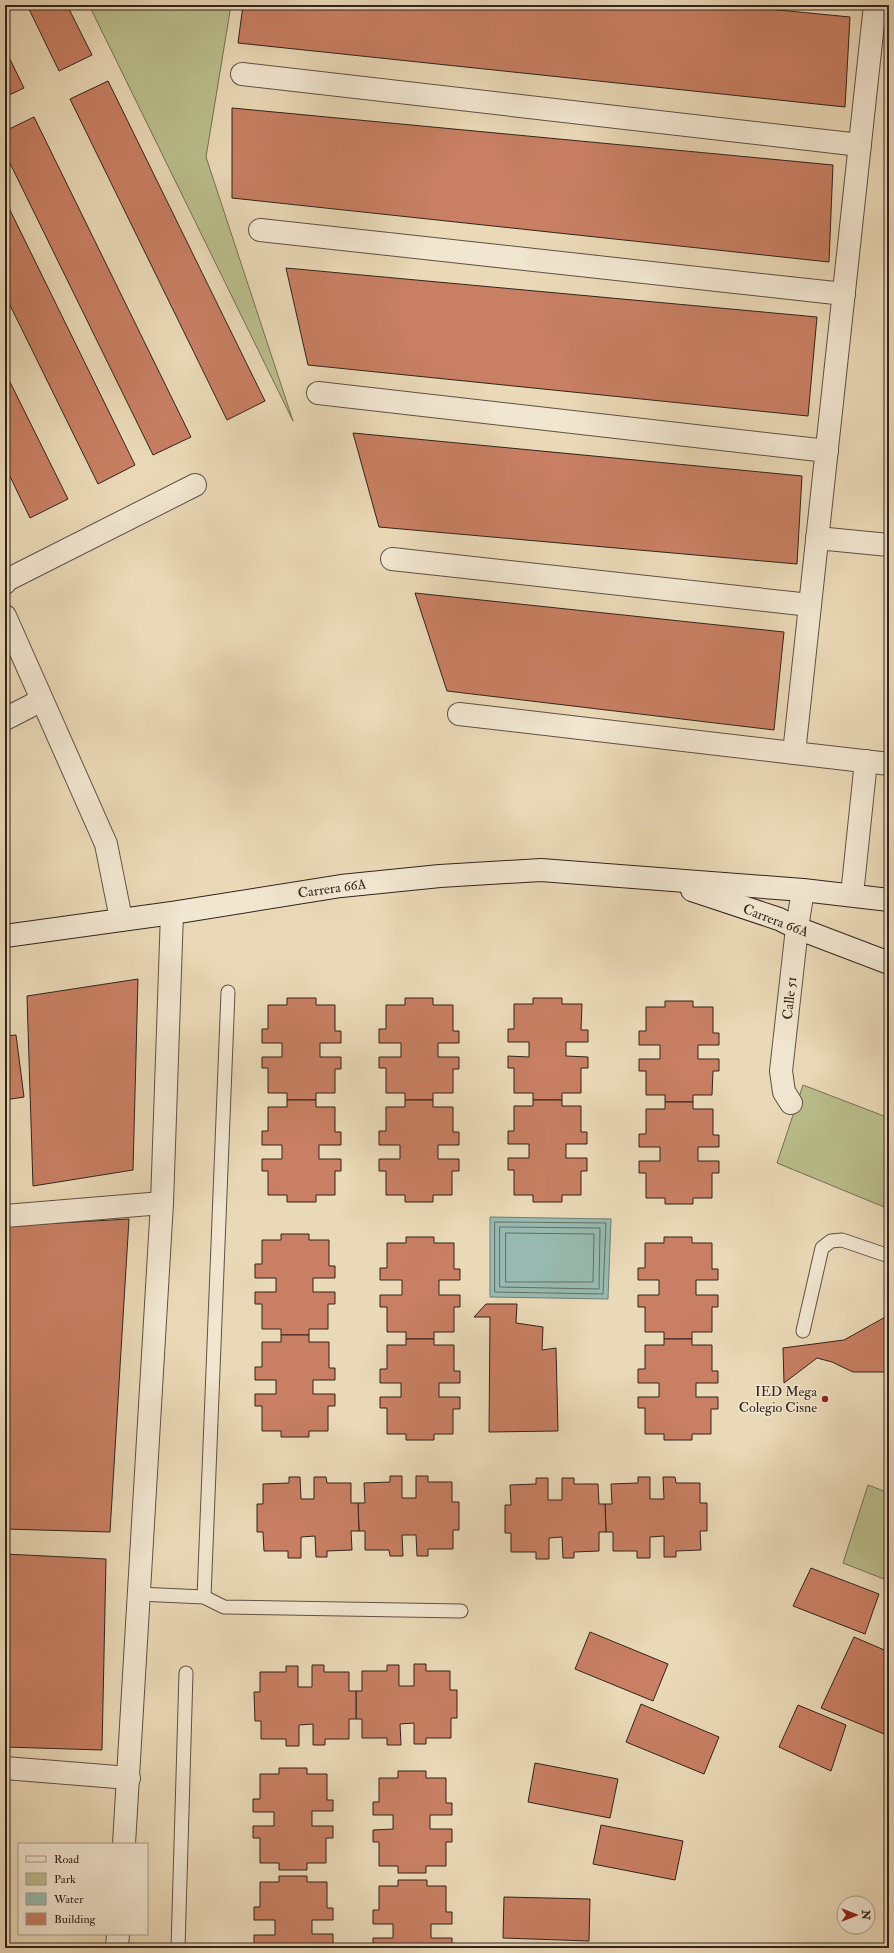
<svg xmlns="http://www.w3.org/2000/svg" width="894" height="1953" font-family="'IM FELL Double Pica',serif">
  <rect width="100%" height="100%" fill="#ead9b7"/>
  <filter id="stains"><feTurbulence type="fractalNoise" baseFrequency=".005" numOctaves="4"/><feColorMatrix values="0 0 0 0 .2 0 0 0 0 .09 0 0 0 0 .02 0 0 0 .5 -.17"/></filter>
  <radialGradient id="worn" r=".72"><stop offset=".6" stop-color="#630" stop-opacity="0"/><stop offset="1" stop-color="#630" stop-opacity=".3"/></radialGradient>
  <g fill="#babe8c" stroke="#767054">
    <polygon points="89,5 231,5 206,157 293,421"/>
    <polygon points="803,1085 889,1118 889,1209 777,1163"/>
    <polygon points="868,1485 889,1493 889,1581 843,1563"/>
  </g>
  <polygon fill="#98bab0" stroke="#6f7e75" points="490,1217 611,1219 608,1299 490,1297"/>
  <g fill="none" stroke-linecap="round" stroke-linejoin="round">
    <g stroke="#656e66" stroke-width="1">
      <polygon points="495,1222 606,1223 603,1294 495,1292"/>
      <polygon points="500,1227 600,1228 599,1289 500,1287"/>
      <polygon points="506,1233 594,1234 593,1282 506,1282"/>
    </g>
  </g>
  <g fill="#c87f63" stroke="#32231d">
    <polygon points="27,5 67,5 92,55 59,71"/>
    <polygon points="243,5 727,5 850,17 845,107 238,43"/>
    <polygon points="5,49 24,88 5,97"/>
    <polygon points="108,81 265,401 227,420 70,99"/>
    <polygon points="232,108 833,165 829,262 232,198"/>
    <polygon points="34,117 191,437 153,455 5,153 5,131"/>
    <polygon points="5,200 135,465 98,484 5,295"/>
    <polygon points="286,268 817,317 808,416 308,365"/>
    <polygon points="5,372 68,499 30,518 5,466"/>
    <polygon points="353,433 802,476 797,564 379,527"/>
    <polygon points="5,518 10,528 5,530"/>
    <polygon points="415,593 784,632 774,730 447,691"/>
    <polygon points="138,979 133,1170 33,1186 27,996"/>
    <polygon points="287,998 316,998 316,1005 335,1005 335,1031 341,1031 341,1043 320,1043 320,1057 341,1057 341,1069 335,1069 335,1093 316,1093 316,1100 287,1100 287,1093 268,1093 268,1068 262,1068 262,1057 282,1057 282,1043 262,1043 262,1029 268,1029 268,1005 287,1005"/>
    <polygon points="405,998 433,998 433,1005 453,1005 453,1031 459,1031 459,1043 438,1043 438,1057 459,1057 459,1069 453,1069 453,1093 433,1093 433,1100 405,1100 405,1093 386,1093 386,1068 379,1068 379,1057 401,1057 401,1043 379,1043 379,1029 386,1029 386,1005 405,1005"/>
    <polygon points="533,998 562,998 562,1004 582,1004 581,1030 588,1030 588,1042 566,1042 566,1056 588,1057 588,1068 581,1068 581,1093 562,1093 562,1100 533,1100 533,1093 514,1093 514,1068 508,1068 508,1056 529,1057 529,1042 508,1042 508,1029 514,1029 514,1004 533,1004"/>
    <polygon points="665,1001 693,1001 693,1007 713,1007 713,1033 719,1033 719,1045 698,1045 698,1059 719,1059 719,1071 713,1071 712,1095 693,1095 693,1102 665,1102 665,1095 646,1095 646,1071 639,1071 639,1059 660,1059 660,1045 639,1045 639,1031 646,1031 646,1007 665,1007"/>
    <polygon points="16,1035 24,1097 5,1100 5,1036"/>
    <polygon points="287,1100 316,1100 316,1107 335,1107 335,1132 341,1132 341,1145 319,1145 319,1159 341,1159 341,1171 335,1171 335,1195 316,1195 316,1202 287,1202 287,1195 268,1195 268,1171 262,1171 262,1159 282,1159 282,1145 262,1145 262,1131 268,1131 268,1107 287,1107"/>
    <polygon points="405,1100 433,1100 433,1107 453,1107 453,1132 459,1132 459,1145 438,1145 438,1159 459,1159 459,1171 452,1171 452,1195 433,1195 433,1202 405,1202 405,1195 386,1195 386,1171 379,1171 379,1159 400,1159 400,1145 379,1145 379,1131 386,1131 386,1107 405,1107"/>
    <polygon points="533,1100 562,1100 562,1106 581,1106 581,1132 587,1132 587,1144 566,1144 566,1158 587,1158 587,1171 581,1171 581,1195 562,1195 562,1202 533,1202 533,1195 514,1195 514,1170 508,1170 508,1158 529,1158 529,1144 508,1144 508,1131 514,1131 514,1106 533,1106"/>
    <polygon points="665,1102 693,1102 693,1109 713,1109 713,1135 719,1135 719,1147 698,1147 698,1161 719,1161 719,1173 712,1173 712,1198 693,1198 693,1204 665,1204 665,1198 646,1198 646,1173 639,1173 639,1161 660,1161 660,1147 639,1147 639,1134 646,1134 646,1109 665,1109"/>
    <polygon points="129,1219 110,1532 5,1529 5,1226"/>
    <polygon points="281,1234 309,1234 309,1240 329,1240 329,1266 335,1266 335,1278 313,1278 313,1292 335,1292 335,1304 328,1304 328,1329 309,1329 309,1335 281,1335 281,1329 262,1329 262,1304 255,1304 255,1292 276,1292 276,1278 255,1278 255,1264 262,1264 262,1240 281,1240"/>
    <polygon points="406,1237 434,1237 434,1243 454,1243 454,1269 460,1269 460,1280 439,1280 439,1295 460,1295 460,1307 454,1307 454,1332 434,1332 434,1339 406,1339 406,1332 387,1332 387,1307 380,1307 380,1295 402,1295 402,1280 380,1280 380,1268 387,1268 387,1243 406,1243"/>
    <polygon points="664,1237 692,1237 692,1243 712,1243 712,1269 718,1269 718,1280 696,1280 696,1295 718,1295 718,1307 712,1307 712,1332 692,1332 692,1339 664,1339 664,1332 645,1332 645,1307 638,1307 638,1295 659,1295 659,1280 638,1280 638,1268 645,1268 645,1243 664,1243"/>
    <polygon points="486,1304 517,1304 516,1323 543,1327 542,1350 556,1348 558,1431 489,1432 490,1317 474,1317"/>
    <polygon points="889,1315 889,1372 853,1372 832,1362 817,1358 784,1383 783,1348 844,1340"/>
    <polygon points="281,1335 309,1335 309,1342 329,1342 329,1368 335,1368 335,1380 313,1380 313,1394 335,1394 335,1406 328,1406 328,1431 309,1431 309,1437 281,1437 281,1431 262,1431 262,1406 255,1406 255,1394 276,1394 276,1380 255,1380 255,1367 262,1367 262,1342 281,1342"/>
    <polygon points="406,1339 434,1339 434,1345 454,1345 454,1371 460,1371 460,1383 439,1383 439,1397 460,1397 460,1409 453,1409 453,1434 434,1434 434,1440 406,1440 406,1434 387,1434 387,1408 380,1408 380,1397 401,1397 401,1383 380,1383 380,1369 387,1369 387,1345 406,1345"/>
    <polygon points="664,1339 692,1339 692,1345 712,1345 712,1371 718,1371 718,1383 696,1383 696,1397 718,1397 718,1409 711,1409 711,1434 692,1434 692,1440 664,1440 664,1434 645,1434 645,1408 638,1408 638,1397 659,1397 659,1383 638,1383 638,1369 645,1369 645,1345 664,1345"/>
    <polygon points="390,1476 402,1476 402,1498 416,1498 416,1476 428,1476 428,1482 452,1482 452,1502 459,1502 459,1530 453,1530 453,1549 428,1549 428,1556 417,1556 416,1535 402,1535 403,1556 390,1556 389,1550 365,1550 365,1531 359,1531 358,1503 365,1503 364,1483 390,1482"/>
    <polygon points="289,1477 300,1477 301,1499 314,1499 314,1477 326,1477 327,1483 351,1483 351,1503 358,1503 359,1531 351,1531 352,1550 327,1551 327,1557 316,1557 315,1536 301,1537 301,1558 288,1558 288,1551 264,1551 263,1532 257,1532 257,1504 263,1504 263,1484 289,1483"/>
    <polygon points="638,1477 650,1477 650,1499 664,1499 663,1477 675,1477 676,1483 700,1483 700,1503 707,1503 707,1531 700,1531 701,1550 676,1551 676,1557 664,1557 664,1536 650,1537 650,1558 637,1558 637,1551 613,1551 613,1532 606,1532 605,1504 612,1504 611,1484 638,1483"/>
    <polygon points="536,1478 548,1478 548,1500 562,1500 562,1478 574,1478 574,1484 598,1484 599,1504 605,1504 606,1532 599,1532 599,1551 574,1552 574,1558 563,1558 562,1537 549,1538 549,1559 536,1559 536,1552 511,1552 511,1533 505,1533 505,1505 511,1505 510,1485 536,1484"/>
    <polygon points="5,1554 106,1559 102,1750 5,1747"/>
    <polygon points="811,1568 879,1594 865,1634 793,1606"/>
    <polygon points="590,1632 668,1664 653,1701 575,1669"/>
    <polygon points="854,1637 889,1652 889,1736 821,1708"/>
    <polygon points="414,1664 426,1664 426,1671 450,1671 450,1690 457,1690 457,1718 451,1718 451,1738 426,1738 426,1744 414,1744 414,1723 400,1724 401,1745 387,1745 387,1738 362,1738 362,1719 356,1719 356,1691 362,1691 362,1671 387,1671 387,1665 399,1665 399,1686 414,1686"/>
    <polygon points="312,1665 324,1665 324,1672 349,1672 349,1691 356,1691 356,1719 349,1719 349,1739 325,1739 325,1745 313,1745 313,1724 299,1725 299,1746 286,1746 286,1739 261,1739 261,1721 255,1721 254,1692 260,1692 260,1672 286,1672 286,1666 298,1666 298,1687 312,1687"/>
    <polygon points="641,1704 719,1737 704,1774 626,1742"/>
    <polygon points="798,1705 846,1725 831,1771 779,1747"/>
    <polygon points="535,1763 618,1779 610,1818 528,1802"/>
    <polygon points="279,1768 307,1768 307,1774 327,1774 327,1800 333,1800 333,1811 312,1811 312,1826 333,1826 333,1838 326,1838 326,1863 307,1863 307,1870 279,1870 279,1863 260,1863 260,1838 253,1838 253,1826 274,1826 274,1812 253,1812 253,1799 260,1799 260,1774 279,1774"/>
    <polygon points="398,1771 426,1771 426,1778 446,1778 446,1803 452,1803 452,1815 430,1815 430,1829 452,1829 452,1842 446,1842 446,1866 426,1866 426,1873 398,1873 398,1866 379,1866 379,1842 373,1842 373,1830 393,1829 393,1815 373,1815 373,1802 379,1802 379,1778 398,1778"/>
    <polygon points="601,1825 683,1841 675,1880 593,1864"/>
    <polygon points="279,1876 307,1876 307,1882 327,1882 327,1908 333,1908 333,1920 312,1920 312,1934 333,1934 333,1947 327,1947 327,1948 254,1947 254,1935 275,1935 275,1920 254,1920 254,1907 260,1907 260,1882 279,1882"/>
    <polygon points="398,1880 427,1880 427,1886 446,1886 446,1912 452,1912 452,1924 431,1924 431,1938 452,1938 452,1948 373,1948 373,1938 393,1938 393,1924 373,1924 373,1910 379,1910 379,1886 398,1886"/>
    <polygon points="504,1897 590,1899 589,1941 503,1938"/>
  </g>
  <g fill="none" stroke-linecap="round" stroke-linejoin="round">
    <g stroke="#605044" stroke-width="15">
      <g id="lane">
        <polyline points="803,1331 822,1248 831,1241 842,1240 889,1256"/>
        <polyline points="138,1594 204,1597 224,1607 461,1611"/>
        <polyline points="204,1597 228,992"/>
        <polyline points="178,1948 186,1673"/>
      </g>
    </g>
    <g stroke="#605044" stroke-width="24">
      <g id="street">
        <polyline points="242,74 860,145"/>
        <polyline points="260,230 844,294"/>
        <polyline points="318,393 827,451"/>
        <polyline points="817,538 889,545"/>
        <polyline points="392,559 810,605"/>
        <polyline points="5,583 7,580 195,485"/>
        <polyline points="5,616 106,844 121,919"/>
        <polyline points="459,714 889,764"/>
        <polyline points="5,719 42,700"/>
        <polyline points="794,753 875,5"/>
        <polyline points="852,895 866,761"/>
        <polyline points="791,1103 784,1092 781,1071 797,928 803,890"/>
        <polyline points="5,1216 162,1203"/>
        <polyline points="5,1768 129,1778"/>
        <polyline points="124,1844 162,1203 172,913"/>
        <polyline points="117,1948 118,1934"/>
      </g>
    </g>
    <g stroke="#32231d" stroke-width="24">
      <g id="secondary">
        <polyline points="692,890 779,919 797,928 889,963"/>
        <polyline points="5,936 172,913 341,886 440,876 541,870 803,890 889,900"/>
      </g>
    </g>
    <use href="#lane" stroke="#f1e6d0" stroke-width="13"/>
    <use href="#street" stroke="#f1e6d0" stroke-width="22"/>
    <use href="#secondary" stroke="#f1e6d0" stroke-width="22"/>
  </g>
  <circle fill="#8f2418" stroke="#f1e6d0" stroke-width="1.5" cx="825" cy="1399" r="4"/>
  <g text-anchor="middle" stroke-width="3" stroke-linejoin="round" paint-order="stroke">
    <g font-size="14" fill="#32231d" stroke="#f1e6d0">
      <text transform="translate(332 888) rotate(-8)" y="5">Carrera 66A</text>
      <text transform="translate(776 920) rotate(21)" y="5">Carrera 66A</text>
      <text transform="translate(789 998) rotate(-84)" y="5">Calle 51</text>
    </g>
    <g font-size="14" fill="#32231d" stroke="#f1e6d0" text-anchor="end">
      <text x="817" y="1396">IED Mega<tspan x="817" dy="16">Colegio Cisne</tspan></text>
    </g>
  </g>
  <rect width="894" height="1953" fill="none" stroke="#ead9b7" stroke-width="20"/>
  <rect x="6" y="6" width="882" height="1941" fill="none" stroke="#32231d" stroke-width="2"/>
  <rect x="10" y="10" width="874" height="1933" fill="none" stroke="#32231d"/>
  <rect x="18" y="1843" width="130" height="92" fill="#f1e6d0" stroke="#a59888"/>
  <rect x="26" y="1856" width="20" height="6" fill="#f1e6d0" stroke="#a59888"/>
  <text x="54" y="1863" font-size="12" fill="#32231d">Road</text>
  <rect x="26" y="1873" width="20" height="12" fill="#babe8c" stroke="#a59888"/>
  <text x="54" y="1883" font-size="12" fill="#32231d">Park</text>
  <rect x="26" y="1893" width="20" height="12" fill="#98bab0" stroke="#a59888"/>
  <text x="54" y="1903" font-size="12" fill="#32231d">Water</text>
  <rect x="26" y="1913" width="20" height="12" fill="#c87f63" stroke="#a59888"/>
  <text x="54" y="1923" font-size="12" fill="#32231d">Building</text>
  <g transform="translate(856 1915) rotate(90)"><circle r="19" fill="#f1e6d0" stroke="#a59888"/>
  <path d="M0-3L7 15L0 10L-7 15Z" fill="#8f2418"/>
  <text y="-6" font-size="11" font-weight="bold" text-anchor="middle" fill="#32231d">N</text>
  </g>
  <rect width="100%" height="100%" filter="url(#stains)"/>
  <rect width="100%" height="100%" fill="url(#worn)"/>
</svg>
